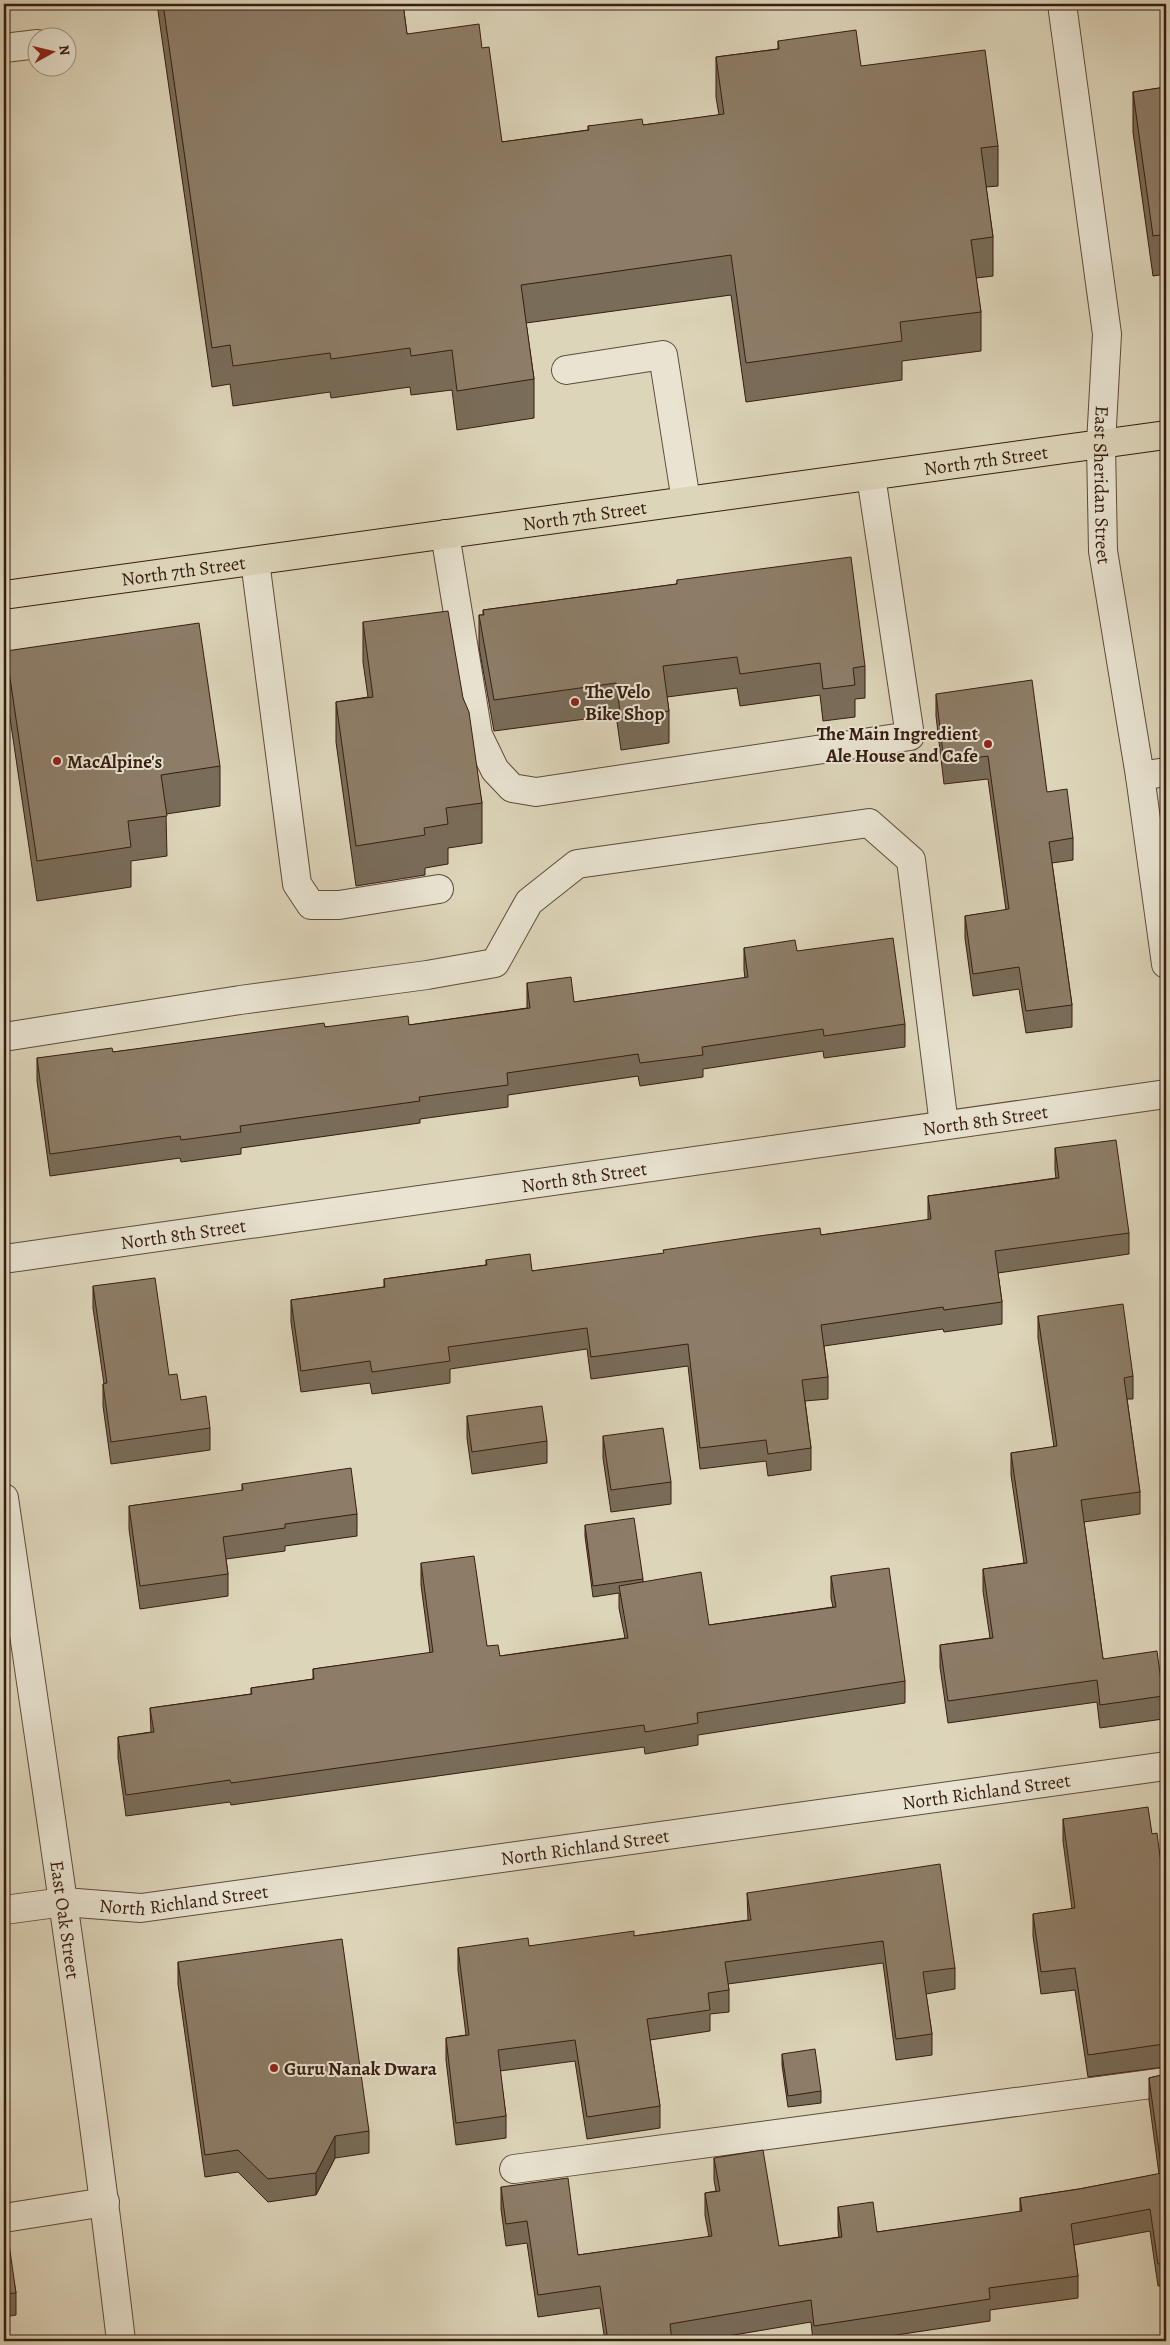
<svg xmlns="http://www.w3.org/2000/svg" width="1170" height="2345" font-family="Alegreya,serif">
  <rect width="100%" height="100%" fill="#ddd5ba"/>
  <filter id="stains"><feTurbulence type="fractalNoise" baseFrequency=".004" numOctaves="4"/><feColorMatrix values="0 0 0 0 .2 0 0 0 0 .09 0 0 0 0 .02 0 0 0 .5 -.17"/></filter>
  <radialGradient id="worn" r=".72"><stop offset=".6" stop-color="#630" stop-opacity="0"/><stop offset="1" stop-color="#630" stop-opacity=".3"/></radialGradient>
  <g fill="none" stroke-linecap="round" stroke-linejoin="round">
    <g stroke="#604b3a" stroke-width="30">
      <g id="minor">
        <path id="s1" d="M1062,4L1107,334L1101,444L1103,551L1140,776L1166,964"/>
        <polyline points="4,48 38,44"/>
        <polyline points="566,370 663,355 686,501"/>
        <polyline points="445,534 478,735 495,770 512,788 536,792 910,736 871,476"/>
        <polyline points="255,561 297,884 311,905 339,905 439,889"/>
        <polyline points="1140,776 1166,772"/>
        <polyline points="4,1037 240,1000 427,975 495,963 529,902 577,864 869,823 911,860 944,1125"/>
        <path id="s2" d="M4,1259L1166,1094"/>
        <path id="s3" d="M4,1498C45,1779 88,2059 121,2341"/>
        <path id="s4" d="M4,1910L64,1902L141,1908L1166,1766"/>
        <polyline points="514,2169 1166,2082"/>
        <polyline points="4,2218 105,2202"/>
      </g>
    </g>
    <g stroke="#371d10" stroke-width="30">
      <g id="major">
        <path id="s5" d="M4,595L1166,435"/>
      </g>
    </g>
    <use href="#minor" stroke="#e9e4d2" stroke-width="28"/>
    <use href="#major" stroke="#ddd5ba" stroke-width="28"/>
  </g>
  <g fill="#796c59" stroke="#371d10">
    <polygon points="157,4 403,4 407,34 482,48 502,142 588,130 588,126 643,125 719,115 716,97 716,57 778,49 778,41 861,66 998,146 998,186 986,187 993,237 993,276 976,278 981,312 981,351 902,361 902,380 746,402 731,295 526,323 534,379 534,418 457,430 452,390 411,395 410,387 331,398 330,392 233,406 230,384 212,387"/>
    <polygon points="1166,87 1166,274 1153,276 1133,132 1133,92"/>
    <polygon points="677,580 865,666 865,698 855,699 855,717 823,721 820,695 740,706 737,688 667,697 669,711 669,743 621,750 616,715 494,731 479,647 479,615 483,615 483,610 677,584"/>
    <polygon points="363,622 463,698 482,803 482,843 448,848 448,864 425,868 425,875 356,886 336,742 336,702 368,697 363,662"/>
    <polygon points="6,651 220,766 220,806 166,814 167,856 131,861 131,887 37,901 6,691"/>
    <polygon points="936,694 1047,792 1073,838 1073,860 1052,863 1072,1005 1072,1027 1026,1033 1019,989 973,996 965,938 965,916 1006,910 988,779 944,784 936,716"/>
    <polygon points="744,948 797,951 905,1024 905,1047 824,1058 823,1051 703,1069 703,1077 640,1086 638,1076 508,1095 508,1107 420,1119 420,1123 241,1148 241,1154 181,1162 180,1158 50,1176 37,1081 37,1058 113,1052 325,1027 409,1025 527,1008 527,983 574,1002 745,978 744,970"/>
    <polygon points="1055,1148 1129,1233 1129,1254 998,1273 1002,1302 1002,1324 944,1332 943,1329 824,1346 828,1377 828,1399 805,1401 811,1448 811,1470 768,1476 766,1461 700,1469 688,1366 591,1379 587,1349 450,1369 450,1383 372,1394 370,1383 301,1392 291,1322 291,1300 384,1287 384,1279 486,1265 486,1260 532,1271 821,1235 928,1220 928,1196 1056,1178 1055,1170"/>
    <polygon points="93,1286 169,1375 181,1400 210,1428 210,1450 111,1464 103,1406 103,1384 104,1384 93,1308"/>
    <polygon points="1038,1316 1133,1376 1133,1399 1127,1399 1140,1492 1140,1514 1084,1522 1103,1659 1163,1696 1163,1719 1100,1728 1097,1702 948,1723 940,1667 940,1645 990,1638 983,1591 983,1569 1024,1563 1011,1475 1011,1453 1054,1447 1038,1338"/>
    <polygon points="467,1416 547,1441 547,1463 472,1474 467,1438"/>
    <polygon points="603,1436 671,1482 671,1504 611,1512 603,1458"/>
    <polygon points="242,1484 357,1514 357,1536 285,1546 285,1551 226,1559 228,1574 228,1596 140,1609 129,1529 129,1506 242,1491"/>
    <polygon points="585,1525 643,1579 643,1582 709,1625 833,1607 831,1598 831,1576 905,1681 905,1703 698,1735 698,1745 645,1754 644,1747 231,1805 230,1802 126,1816 118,1758 118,1737 151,1732 150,1708 251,1694 251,1688 313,1679 313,1669 430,1653 421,1585 421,1563 487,1646 500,1656 625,1638 619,1608 619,1593 593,1597 585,1536"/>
    <polygon points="1063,1819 1152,1834 1166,1903 1166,2067 1164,2067 1088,2077 1075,1990 1041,1994 1033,1936 1033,1914 1072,1909 1063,1841"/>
    <polygon points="747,1893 955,1968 955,1989 926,1994 932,2034 932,2055 896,2060 883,1963 728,1984 729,1990 729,2012 710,2014 710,2031 650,2040 660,2106 660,2128 587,2139 575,2061 500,2071 506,2116 506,2138 456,2145 446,2060 446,2038 466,2035 458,1970 458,1948 529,1946 634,1936 748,1920"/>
    <polygon points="178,1962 369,2131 369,2153 335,2158 316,2195 268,2202 238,2172 205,2177 178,1984"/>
    <polygon points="782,2054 821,2091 821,2103 788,2107 782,2065"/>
    <polygon points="1166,2074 1166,2285 1158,2286 1150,2231 1074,2245 1078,2276 1078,2298 990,2310 990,2321 856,2341 813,2341 811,2322 698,2341 605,2341 600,2308 538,2317 527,2243 506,2246 501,2209 501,2187 578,2255 709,2237 705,2215 705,2193 716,2191 714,2180 714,2158 779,2246 839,2237 838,2229 838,2207 877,2232 1020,2212 1020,2198 1079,2189 1159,2174 1149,2100 1149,2078"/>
    <polygon points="4,2224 16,2293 16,2315 4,2317"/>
  </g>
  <polygon fill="#635849" stroke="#371d10" points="335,2136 335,2158 316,2195 316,2173"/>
  <g fill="#8d7d68" stroke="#371d10">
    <polygon points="163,4 403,4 407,34 479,24 482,48 489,47 502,142 589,130 588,126 642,119 643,125 724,114 716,57 779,49 778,41 856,30 861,66 985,50 998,146 981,148 993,237 971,240 981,312 900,322 902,341 746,363 731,255 521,285 534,379 457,391 452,350 411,356 410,348 331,359 330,353 233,366 230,345 212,348"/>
    <polygon points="1166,87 1166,234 1153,236 1133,92"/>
    <polygon points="851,557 865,666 853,668 855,685 823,689 820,663 740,674 737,657 663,666 669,711 621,718 616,683 494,700 479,615 484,615 483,610 677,584 677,580"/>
    <polygon points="448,611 463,698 469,712 482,803 446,808 448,824 424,828 425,835 356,846 336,702 373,697 363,622"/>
    <polygon points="199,623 220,766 161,775 167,816 128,821 131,847 37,861 6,651"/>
    <polygon points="1032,680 1047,792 1067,789 1073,838 1049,842 1072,1005 1026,1011 1019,967 973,974 965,916 1009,909 988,756 944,762 936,694"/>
    <polygon points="893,938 905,1024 824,1036 823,1029 702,1047 703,1055 640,1063 638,1054 507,1073 508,1085 419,1097 420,1101 240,1126 241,1132 181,1140 180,1136 50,1154 37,1058 112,1048 113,1052 324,1023 325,1027 408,1016 409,1025 530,1008 527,983 571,977 574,1002 748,977 744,948 795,940 797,951"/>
    <polygon points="1116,1140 1129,1233 995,1251 1002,1302 944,1310 943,1307 821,1325 828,1377 802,1380 811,1448 768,1454 766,1440 700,1448 688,1344 591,1357 587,1328 448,1347 450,1361 372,1372 370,1361 301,1371 291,1300 385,1287 384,1279 487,1265 486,1260 530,1254 532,1271 664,1253 663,1250 759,1236 820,1228 821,1235 931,1219 928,1196 1059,1178 1055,1148"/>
    <polygon points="155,1278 169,1375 177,1374 181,1400 206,1396 210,1428 111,1442 103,1384 107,1383 93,1286"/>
    <polygon points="1123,1304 1133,1376 1124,1378 1140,1492 1081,1500 1103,1659 1157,1651 1163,1696 1100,1705 1097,1680 948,1701 940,1645 993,1638 983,1569 1027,1563 1011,1453 1057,1446 1038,1316"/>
    <polygon points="542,1406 547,1441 472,1452 467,1416"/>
    <polygon points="663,1428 671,1482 611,1490 603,1436"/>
    <polygon points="351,1468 357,1514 285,1524 285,1528 223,1537 228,1574 140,1586 129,1506 243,1490 242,1484"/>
    <polygon points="634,1518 643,1579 593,1586 585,1525"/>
    <polygon points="474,1556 487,1646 498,1645 500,1656 628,1638 619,1586 701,1572 709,1625 836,1607 831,1576 889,1568 905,1681 697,1713 698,1723 645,1732 644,1725 231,1783 230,1780 126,1795 118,1737 154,1732 150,1708 252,1694 251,1688 314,1679 313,1669 433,1652 421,1563"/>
    <polygon points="1148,1807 1152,1834 1157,1833 1166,1903 1166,2045 1164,2044 1088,2055 1075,1968 1041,1972 1033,1914 1075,1908 1063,1819"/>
    <polygon points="940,1864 955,1968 923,1972 932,2034 896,2039 883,1941 725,1962 729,1990 708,1993 710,2010 647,2019 660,2106 587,2117 575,2040 498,2050 506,2116 456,2123 446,2038 469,2035 458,1948 528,1938 529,1946 634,1931 634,1936 751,1920 747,1893"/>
    <polygon points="342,1939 369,2131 335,2136 316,2173 268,2179 238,2150 205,2155 178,1962"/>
    <polygon points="815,2049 821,2091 788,2096 782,2054"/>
    <polygon points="1166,2074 1166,2263 1158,2264 1150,2209 1071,2224 1078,2276 989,2288 990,2299 814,2326 811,2300 670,2324 672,2341 608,2341 600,2286 538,2295 527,2221 506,2224 501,2187 568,2178 578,2255 712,2236 705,2193 720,2191 714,2158 763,2150 779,2246 842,2237 838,2207 873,2202 877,2232 1022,2211 1020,2198 1079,2189 1162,2173 1149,2078"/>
    <polygon points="6,2223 16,2293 4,2294 4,2224"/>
  </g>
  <g fill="#8f2418" stroke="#e9e4d2" stroke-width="2">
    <circle cx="575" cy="702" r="5"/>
    <circle cx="988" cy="744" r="5"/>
    <circle cx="57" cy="761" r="5"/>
    <circle cx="274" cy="2068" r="5"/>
  </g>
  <g text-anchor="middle" stroke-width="4" stroke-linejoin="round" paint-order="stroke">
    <g font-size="19" fill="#371d10" stroke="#e9e4d2">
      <text dy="7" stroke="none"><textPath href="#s5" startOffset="991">North 7th Street</textPath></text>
      <text dy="7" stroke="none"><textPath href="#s1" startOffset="484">East Sheridan Street</textPath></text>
      <text dy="7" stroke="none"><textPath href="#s5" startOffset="586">North 7th Street</textPath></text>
      <text dy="7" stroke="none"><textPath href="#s5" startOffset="181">North 7th Street</textPath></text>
      <text dy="7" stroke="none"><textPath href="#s2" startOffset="991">North 8th Street</textPath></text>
      <text dy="7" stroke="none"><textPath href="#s2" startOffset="586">North 8th Street</textPath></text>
      <text dy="7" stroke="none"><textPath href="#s2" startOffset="181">North 8th Street</textPath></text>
      <text dy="7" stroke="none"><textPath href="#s4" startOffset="991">North Richland Street</textPath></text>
      <text dy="7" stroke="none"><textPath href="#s4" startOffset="586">North Richland Street</textPath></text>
      <text dy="7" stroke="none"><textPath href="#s4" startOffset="181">North Richland Street</textPath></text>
      <text dy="7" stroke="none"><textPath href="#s3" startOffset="426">East Oak Street</textPath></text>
    </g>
    <g font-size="19" font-weight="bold" fill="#371d10" stroke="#e9e4d2" text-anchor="start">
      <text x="585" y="698">The Velo<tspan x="585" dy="22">Bike Shop</tspan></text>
      <text x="978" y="740" text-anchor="end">The Main Ingredient<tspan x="978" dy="22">Ale House and Cafe</tspan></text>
      <text x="67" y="768">MacAlpine's</text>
      <text x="284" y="2075">Guru Nanak Dwara</text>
    </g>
  </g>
  <rect width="1170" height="2345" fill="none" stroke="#ddd5ba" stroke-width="20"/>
  <rect x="5" y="5" width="1160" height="2335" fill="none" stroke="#371d10" stroke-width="2.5"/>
  <rect x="10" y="10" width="1150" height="2325" fill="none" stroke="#371d10"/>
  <g transform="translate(52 52) rotate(82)"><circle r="24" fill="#e9e4d2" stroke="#a29484"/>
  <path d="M0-4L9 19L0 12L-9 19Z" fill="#8f2418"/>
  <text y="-8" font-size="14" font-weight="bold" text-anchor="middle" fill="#371d10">N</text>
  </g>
  <rect width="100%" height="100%" filter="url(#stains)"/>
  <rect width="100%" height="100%" fill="url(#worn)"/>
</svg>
